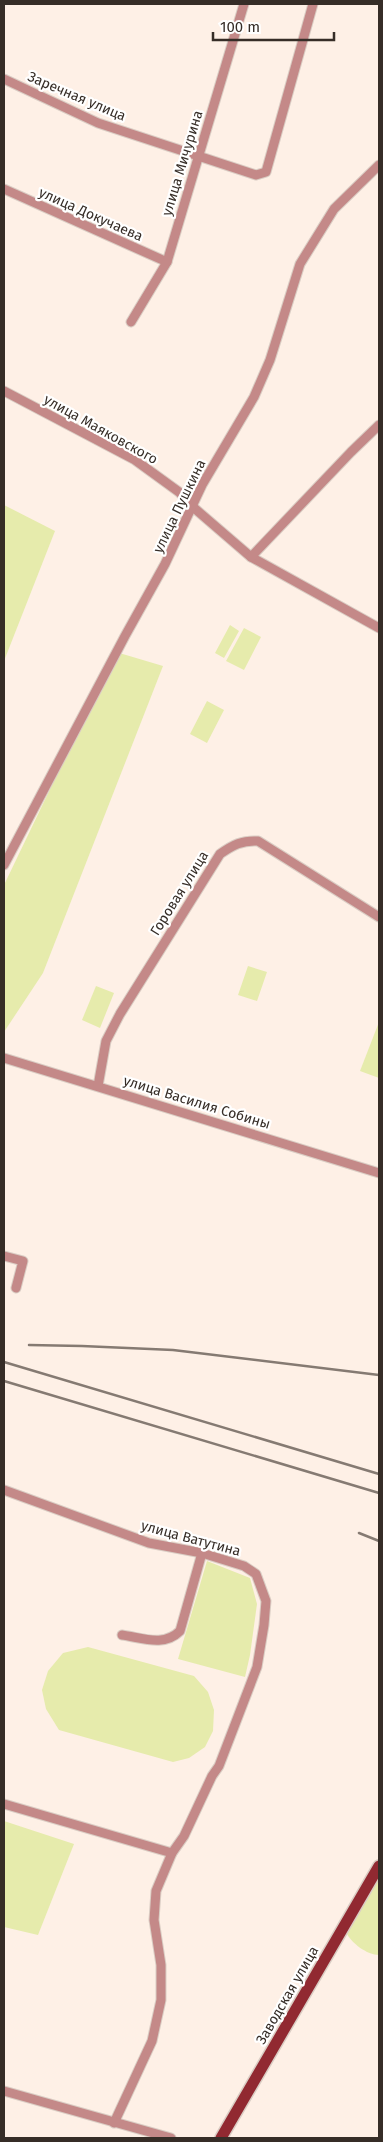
<svg xmlns="http://www.w3.org/2000/svg" width="383" height="2142" font-family="'Fira Sans',sans-serif">
  <rect width="100%" height="100%" fill="#fef0e6"/>
  <g fill="#e6ebac">
    <polygon points="4,505 55,531 4,661"/>
    <polygon points="230,625 239,631 224,658 215,653"/>
    <polygon points="244,628 261,637 244,670 226,661"/>
    <polygon points="116,652 163,666 43,973 4,1032 4,885"/>
    <polygon points="207,701 224,710 207,743 190,734"/>
    <polygon points="248,966 267,972 257,1001 238,995"/>
    <polygon points="96,986 114,993 100,1028 82,1020"/>
    <polygon points="379,1022 379,1078 360,1071"/>
    <polygon points="207,1561 250,1578 257,1604 250,1655 245,1677 178,1659"/>
    <polygon points="88,1647 194,1676 208,1692 214,1710 213,1731 205,1747 189,1758 173,1762 59,1730 46,1709 42,1690 48,1671 63,1653"/>
    <polygon points="4,1821 74,1844 38,1935 4,1927"/>
    <path d="M379,1877V1955C367,1955 351,1943 346,1932Z"/>
  </g>
  <g fill="none" stroke-linecap="round" stroke-linejoin="round">
    <g stroke="#dacdc4" stroke-width="11">
      <g id="minor">
        <polyline points="4,79 98,123 256,175 266,172 313,4"/>
        <polyline points="4,189 167,262"/>
        <polyline points="131,322 167,262 244,4"/>
        <polyline points="4,391 135,460 179,492 193,507 251,557 379,628"/>
        <polyline points="251,557 351,452 379,425"/>
        <polyline points="4,865 125,636 165,564 202,485 254,397 270,360 300,264 334,209 379,165"/>
        <polyline points="4,1058 379,1173"/>
        <path d="M98,1086L106,1041L120,1014L220,854C233,845 242,840 258,841L379,917"/>
        <polyline points="4,1256 23,1261 16,1288"/>
        <polyline points="4,1490 149,1543 202,1553 244,1566 256,1574 266,1601 264,1625 257,1667 219,1766 212,1776 184,1836 172,1853 156,1891 154,1920 161,1965 161,2000 152,2041 114,2123"/>
        <path d="M122,1635C143,1638 164,1647 180,1631L202,1553"/>
        <polyline points="4,1804 172,1853"/>
        <polyline points="4,2091 171,2138"/>
      </g>
    </g>
    <g stroke="#dacdc4" stroke-width="14">
      <polyline id="major" points="221,2138 379,1866"/>
    </g>
    <use href="#minor" stroke="#c48988" stroke-width="9"/>
    <use href="#major" stroke="#912931" stroke-width="11"/>
    <g stroke="#857a72" stroke-width="2.5">
      <polyline points="29,1345 82,1346 173,1350 379,1375"/>
      <polyline points="4,1362 379,1474"/>
      <polyline points="4,1381 379,1493"/>
      <polyline points="359,1533 379,1541"/>
    </g>
  </g>
  <g text-anchor="middle" stroke-width="4.5" stroke-linejoin="round" paint-order="stroke">
    <g font-size="14" fill="#362d27" stroke="#fff">
      <text transform="translate(77 96) rotate(23)" y="5">Заречная улица</text>
      <text transform="translate(182 163) rotate(-73)" y="5">улица Мичурина</text>
      <text transform="translate(91 214) rotate(24)" y="5">улица Докучаева</text>
      <text transform="translate(101 429) rotate(29)" y="5">улица Маяковского</text>
      <text transform="translate(179 506) rotate(-64)" y="5">улица Пушкина</text>
      <text transform="translate(179 893) rotate(-58)" y="5">Горовая улица</text>
      <text transform="translate(197 1102) rotate(17)" y="5">улица Василия Собины</text>
      <text transform="translate(191 1538) rotate(15)" y="5">улица Ватутина</text>
      <text transform="translate(287 1995) rotate(-60)" y="5">Заводская улица</text>
    </g>
  </g>
  <rect width="383" height="2142" fill="none" stroke="#362d27" stroke-width="10"/>
  <path d="M213 32v8h121v-8" fill="none" stroke="#362d27" stroke-width="2.5"/>
  <text x="220" y="32" font-size="15" fill="#362d27" stroke="#ffffff" stroke-width="4" paint-order="stroke">100 m</text>
</svg>
